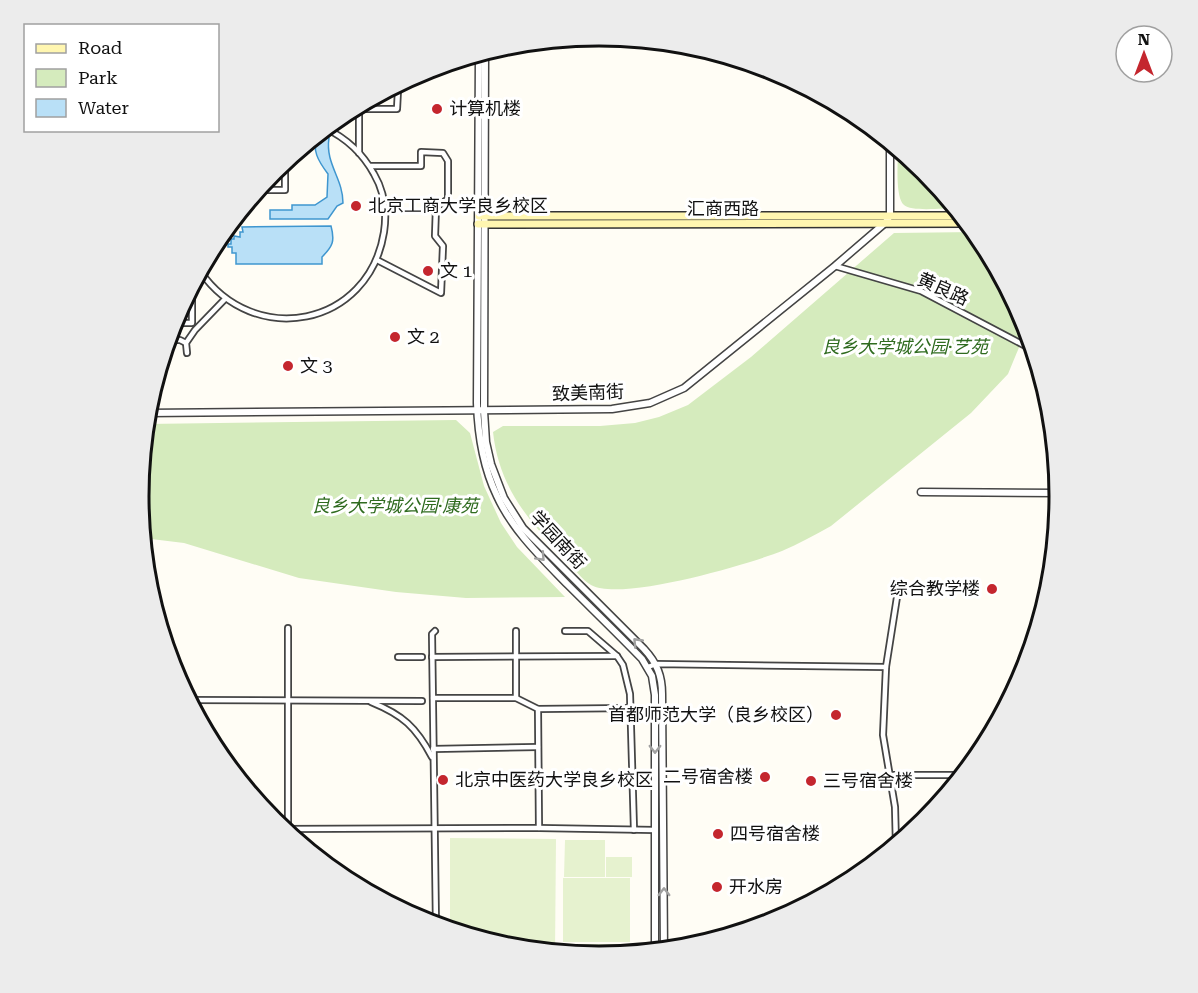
<svg xmlns="http://www.w3.org/2000/svg" width="1198" height="993" font-family="'Roboto Serif','Noto Sans SC',serif">
  <rect width="100%" height="100%" fill="#fffdf5"/>
  <g fill="#d5ebbd">
    <path d="M898,149L925,171L955,208C945,208 911,212 904,205C895,197 898,162 898,149Z"/>
    <path d="M975,232L982,241L1027,328L1008,374L971,413L831,526C815,535 798,544 782,551C749,564 621,602 591,585C582,580 573,567 566,559C528,521 499,487 493,432L503,426H600L635,423L659,417L688,405L751,357L894,233Z"/>
    <polygon points="456,420 470,433 484,486 501,523 517,547 565,597 466,598 396,592 299,578 184,543 143,538 139,496 146,424"/>
  </g>
  <g fill="#e6f2cf">
    <polygon points="450,838 556,839 555,953 509,948 450,930"/>
    <polygon points="565,840 605,840 605,877 564,877"/>
    <rect x="606" y="857" width="26" height="20"/>
    <rect x="563" y="878" width="67" height="64"/>
    <polygon points="564,944 640,944 640,953 599,957 564,953"/>
  </g>
  <g fill="#b9e0f7" stroke="#3f96cf" stroke-width="1.5">
    <path d="M319,134L329,138C325,164 343,178 343,203L337,206L328,219H270V210H292V205H315L327,197L328,174C319,162 310,149 319,134Z"/>
    <path d="M331,226C335,241 333,246 322,257V264H236V253H232V247H228V244H231V239H234V236L240,237V232H243L242,227Z"/>
  </g>
  <g fill="none" stroke-linecap="round" stroke-linejoin="round">
    <g stroke="#444" stroke-width="8">
      <g id="minor">
        <polyline points="359,109 397,109 398,90"/>
        <polyline points="359,153 359,105"/>
        <polyline points="370,166 421,166 421,152 443,153 448,161 448,199 436,207 435,236 443,246 441,293 377,260"/>
        <polyline points="258,190 285,190 285,161"/>
        <polyline points="835,266 921,291 1033,350"/>
        <path d="M200,271C254,349 369,327 384,232C387,212 384,191 374,174C363,154 346,138 325,128"/>
        <polyline points="173,323 192,323 192,286"/>
        <polyline points="168,340 180,340 186,343"/>
        <polyline points="187,353 186,343 195,330 225,299"/>
        <polyline points="288,628 288,834"/>
        <polyline points="435,631 432,634 436,926"/>
        <polyline points="516,631 516,698"/>
        <polyline points="565,631 588,631 617,656 623,665 630,694 634,830"/>
        <polyline points="398,657 422,657"/>
        <polyline points="432,657 617,656"/>
        <polyline points="648,667 656,664 886,667 883,735 895,807 896,846"/>
        <polyline points="886,667 897,597"/>
        <polyline points="433,698 516,698 538,709 539,828"/>
        <polyline points="188,700 422,701"/>
        <path d="M371,702C403,715 416,727 432,757"/>
        <polyline points="538,709 631,708"/>
        <polyline points="433,749 538,747"/>
        <polyline points="890,775 963,775"/>
        <polyline points="281,829 539,828 655,830"/>
        <polyline points="417,919 436,919"/>
      </g>
    </g>
    <g stroke="#444" stroke-width="9">
      <g id="tertiary">
        <path d="M485,52L484,411L486,442L491,464L504,498L523,528L644,649C657,663 662,676 662,694L664,951"/>
        <path d="M479,54L477,403C478,435 483,467 497,496C513,531 542,558 568,585C593,610 618,634 642,659L652,676L655,695V952"/>
        <polyline points="147,413 612,409 650,403 684,388 835,266 885,223 890,216 890,142"/>
        <polyline points="921,492 1059,493"/>
      </g>
    </g>
    <g stroke="#333" stroke-width="10">
      <g id="secondary">
        <polyline points="479,216 962,216"/>
        <polyline points="478,224 968,223"/>
      </g>
    </g>
    <use href="#minor" stroke="#fff" stroke-width="4.5"/>
    <use href="#tertiary" stroke="#fff" stroke-width="6"/>
    <use href="#secondary" stroke="#fff6b0" stroke-width="7"/>
  </g>
  <defs><path id="oneway-chevron" d="M-2-3.5L2.5 0L-2 3.5" fill="none" stroke-width="1.6" stroke-linecap="round" stroke-linejoin="round" transform="scale(1.5)"/></defs>
  <g stroke="#a0a0a0">
    <use href="#oneway-chevron" transform="translate(541 557) rotate(47)"/>
    <use href="#oneway-chevron" transform="translate(637 642) rotate(-134)"/>
    <use href="#oneway-chevron" transform="translate(655 749) rotate(90)"/>
    <use href="#oneway-chevron" transform="translate(664 892) rotate(-90)"/>
  </g>
  <g fill="#c4262e" stroke="#fff" stroke-width="2">
    <circle cx="437" cy="109" r="6"/>
    <circle cx="356" cy="206" r="6"/>
    <circle cx="428" cy="271" r="6"/>
    <circle cx="395" cy="337" r="6"/>
    <circle cx="288" cy="366" r="6"/>
    <circle cx="992" cy="589" r="6"/>
    <circle cx="836" cy="715" r="6"/>
    <circle cx="765" cy="777" r="6"/>
    <circle cx="443" cy="780" r="6"/>
    <circle cx="811" cy="781" r="6"/>
    <circle cx="718" cy="834" r="6"/>
    <circle cx="717" cy="887" r="6"/>
  </g>
  <g text-anchor="middle" stroke-width="6" stroke-linejoin="round" paint-order="stroke">
    <g font-size="18" fill="#111" stroke="#fff" text-anchor="start">
      <text x="449" y="115">计算机楼</text>
      <text x="368" y="212">北京工商大学良乡校区</text>
      <text x="440" y="277">文 1</text>
      <text x="407" y="343">文 2</text>
      <text x="300" y="372">文 3</text>
      <text x="980" y="595" text-anchor="end">综合教学楼</text>
      <text x="824" y="721" text-anchor="end">首都师范大学（良乡校区）</text>
      <text x="753" y="783" text-anchor="end">二号宿舍楼</text>
      <text x="455" y="786">北京中医药大学良乡校区</text>
      <text x="823" y="787">三号宿舍楼</text>
      <text x="730" y="840">四号宿舍楼</text>
      <text x="729" y="893">开水房</text>
    </g>
    <g font-size="18" fill="#111" stroke="#fff">
      <text x="723" y="215">汇商西路</text>
      <text transform="translate(943 289) rotate(24)" y="6">黄良路</text>
      <text transform="translate(588 393) rotate(-2)" y="6">致美南街</text>
      <text transform="translate(558 540) rotate(47)" y="6">学园南街</text>
    </g>
    <g font-size="18" font-style="italic" fill="#2f6b1f" stroke="#fff">
      <text x="905" y="353">良乡大学城公园·艺苑</text>
      <text x="395" y="512">良乡大学城公园·康苑</text>
    </g>
  </g>
  <path d="M0 0H1198V993H0ZM149 496a450 450 0 1 1 900 0a450 450 0 1 1-900 0Z" fill="#ececec" fill-rule="evenodd"/>
  <path fill="none" stroke="#111" stroke-width="3" d="M149 496a450 450 0 1 1 900 0a450 450 0 1 1-900 0Z"/>
  <rect x="24" y="24" width="195" height="108" fill="#ffffff" stroke="#a0a0a0" stroke-width="1.5"/>
  <rect x="36" y="44" width="30" height="9" fill="#fff6b0" stroke="#a0a0a0" stroke-width="1.5"/>
  <text x="78" y="54" font-size="18" fill="#111111">Road</text>
  <rect x="36" y="69" width="30" height="18" fill="#d5ebbd" stroke="#a0a0a0" stroke-width="1.5"/>
  <text x="78" y="84" font-size="18" fill="#111111">Park</text>
  <rect x="36" y="99" width="30" height="18" fill="#b9e0f7" stroke="#a0a0a0" stroke-width="1.5"/>
  <text x="78" y="114" font-size="18" fill="#111111">Water</text>
  <g transform="translate(1144 54)"><circle r="28" fill="#ffffff" stroke="#a0a0a0" stroke-width="1.5"/>
  <path d="M0-4.5L10 22L0 15L-10 22Z" fill="#c4262e"/>
  <text y="-9" font-size="16" font-weight="bold" text-anchor="middle" fill="#111111">N</text>
  </g>
</svg>
